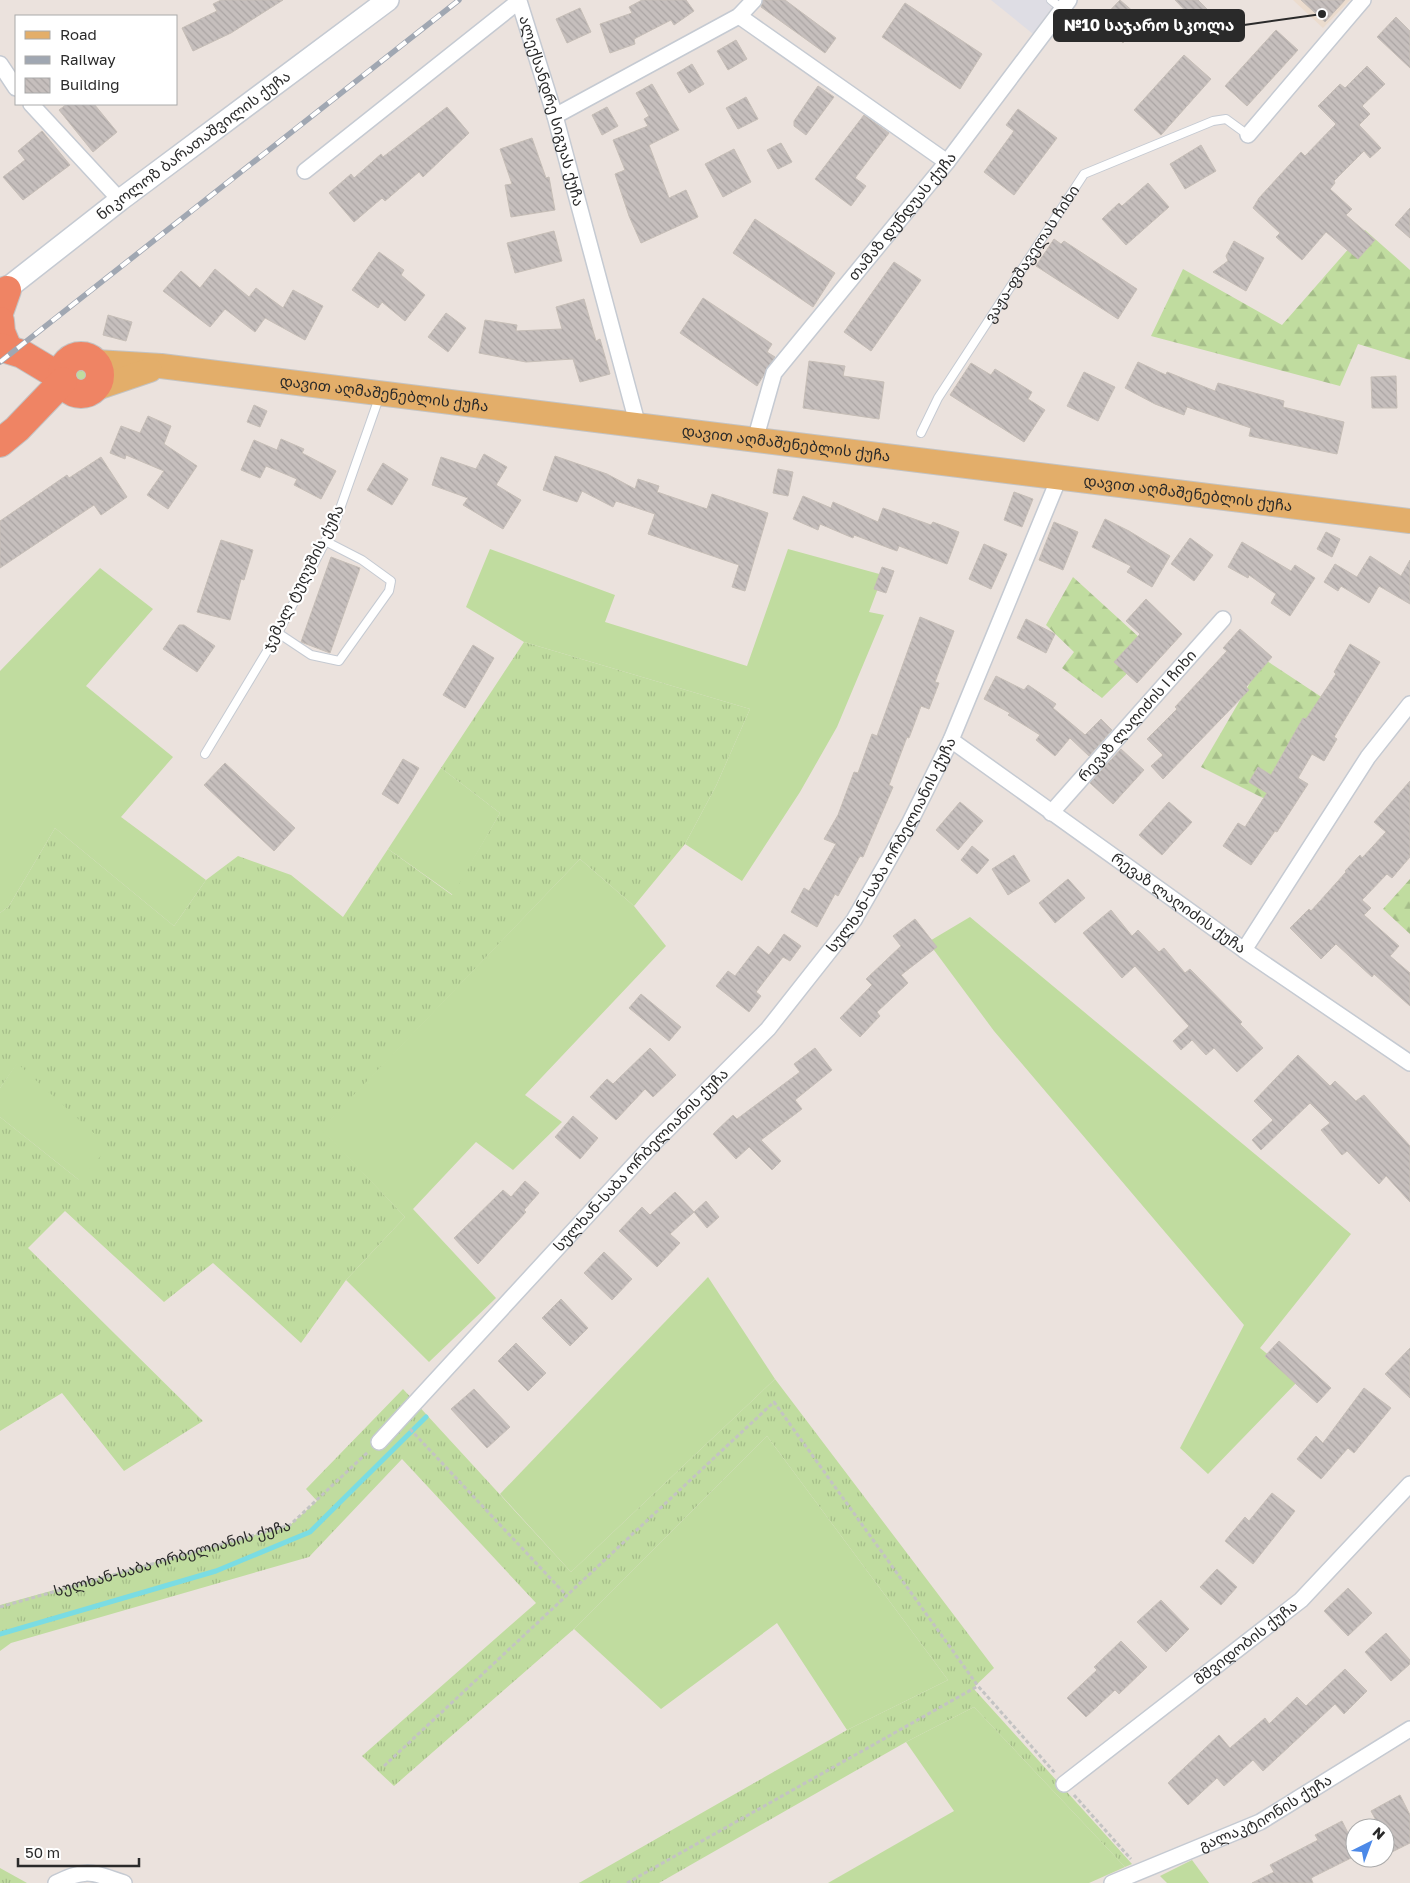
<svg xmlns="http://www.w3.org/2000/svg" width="1410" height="1883" font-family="'Golos Text','Noto Sans Georgian',sans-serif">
  <defs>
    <pattern id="grass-tufts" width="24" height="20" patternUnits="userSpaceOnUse" patternTransform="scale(1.25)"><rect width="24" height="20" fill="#c0dc9f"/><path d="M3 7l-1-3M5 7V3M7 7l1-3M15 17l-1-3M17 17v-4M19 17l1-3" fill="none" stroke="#a5bd89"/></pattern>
    <pattern id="forest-firs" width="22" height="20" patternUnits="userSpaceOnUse" patternTransform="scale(1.25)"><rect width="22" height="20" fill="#c0dc9f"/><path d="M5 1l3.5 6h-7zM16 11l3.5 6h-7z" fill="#a5bd89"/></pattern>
    <pattern id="building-back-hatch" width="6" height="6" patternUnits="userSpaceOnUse" patternTransform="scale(1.25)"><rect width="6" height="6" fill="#c6bfbd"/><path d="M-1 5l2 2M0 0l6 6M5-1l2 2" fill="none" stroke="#aaa4a3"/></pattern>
  </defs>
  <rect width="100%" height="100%" fill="#ebe2dd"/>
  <polygon fill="#dedde4" points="991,0 1057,0 1033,34"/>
  <polygon fill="#ebdcce" points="1293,0 1350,0 1323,28"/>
  <g fill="url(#grass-tufts)">
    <circle cx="81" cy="374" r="10"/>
    <polygon points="524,642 750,709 716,786 685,844 634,906 580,859 322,1129 405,1217 346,1280 301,1343 213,1263 164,1302 65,1211 28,1248 203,1421 124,1471 62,1393 0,1431 0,1117 79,1180 17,1064 0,1088 0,913 9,906 55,828 174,926 206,880 238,856 291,875 343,917 388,849 452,895 500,813 441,768"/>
    <polygon points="775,1379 994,1668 973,1688 1132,1864 1125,1867 974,1707 906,1742 659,1883 579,1883 847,1730 948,1680 767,1436 574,1629 394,1786 362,1756 536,1603 402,1459 309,1557 11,1643 0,1651 0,1605 290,1525 317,1501 306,1489 403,1389 571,1572"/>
    <polygon points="0,1868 27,1883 0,1883"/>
  </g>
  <g fill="url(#forest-firs)">
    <polygon points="1365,230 1410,270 1410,360 1358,344 1340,386 1151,336 1183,269 1282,325"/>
    <polygon points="1073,577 1152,649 1102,698 1062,668 1074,652 1046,625"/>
    <polygon points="1264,659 1326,700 1273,803 1201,767"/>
    <polygon points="1410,879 1410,934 1383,909"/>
  </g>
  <g fill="#c0dc9f">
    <polygon points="490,549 615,595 605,622 747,666 788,549 883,575 869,612 884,615 837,727 800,792 742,881 685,844 716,786 750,709 524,642 466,607"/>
    <polygon points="100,568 153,609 86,686 173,757 121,817 206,880 174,926 55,828 9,906 0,913 0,671"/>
    <polygon points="441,768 500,813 453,895 388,849"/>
    <polygon points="580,859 634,906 666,946 525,1095 562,1122 513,1170 476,1142 413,1209 496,1298 429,1362 346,1280 405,1217 321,1129"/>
    <polygon points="970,917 1351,1234 1260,1348 1299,1380 1208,1474 1180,1448 1244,1325 994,1031 928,942"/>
    <polygon points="17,1063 109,1147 79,1180 0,1117 0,1088"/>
    <polygon points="708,1277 775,1379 571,1572 500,1494"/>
    <polygon points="767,1436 948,1680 847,1730 777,1623 661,1709 574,1629"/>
    <polygon points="974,1707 1125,1867 1089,1883 828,1883 954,1811 906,1742"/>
    <polygon points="1192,1860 1209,1883 1167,1883 1160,1876"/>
  </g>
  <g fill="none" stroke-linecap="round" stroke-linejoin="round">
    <polyline stroke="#7adce3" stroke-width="5" points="0,1634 216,1571 310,1532 426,1417"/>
  </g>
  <g fill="url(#building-back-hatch)" stroke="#c6beb7">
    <polygon points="221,0 283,0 231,33 193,51 182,28 217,11 213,4"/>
    <polygon points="642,0 686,0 694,11 674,25 671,20 634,39 635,44 610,53 600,24 632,13 629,7"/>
    <polygon points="763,0 785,0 836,38 825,53 761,7"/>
    <polygon points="1120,0 1144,21 1123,43 1100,21"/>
    <polygon points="1175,0 1198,0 1213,15 1201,27"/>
    <polygon points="1301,0 1345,0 1325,22"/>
    <polygon points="905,3 982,54 960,89 882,37"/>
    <polygon points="580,8 591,32 567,43 556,19"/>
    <polygon points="1396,17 1410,31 1410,68 1377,37"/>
    <polygon points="1276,30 1298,50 1247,106 1225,86"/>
    <polygon points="736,40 747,59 728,70 717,51"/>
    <polygon points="1184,55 1211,79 1161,135 1134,110"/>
    <polygon points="692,64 704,84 689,93 677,73"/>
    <polygon points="1367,66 1385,84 1362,106 1370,114 1359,125 1381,148 1370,158 1364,151 1334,181 1335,183 1330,189 1352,209 1346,215 1375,240 1358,259 1326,232 1302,260 1276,237 1280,233 1253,208 1259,198 1301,152 1305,156 1336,124 1318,106 1340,84 1345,88"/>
    <polygon points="652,84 679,130 649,145 669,198 686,190 698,217 641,243 629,216 615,174 625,170 613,140 648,126 644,119 649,116 636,93"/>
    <polygon points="818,86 834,97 806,135 794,126 794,121"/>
    <polygon points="746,97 758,119 738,129 726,108"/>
    <polygon points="67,104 94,104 117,132 93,152 59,110"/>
    <polygon points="447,107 469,133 423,177 419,172 385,201 382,198 354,222 329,193 351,174 354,178 381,154 383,157"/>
    <polygon points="607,107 618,126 602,135 592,115"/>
    <polygon points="1018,109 1057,138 1014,195 984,172 1014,131 1006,125"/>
    <polygon points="864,115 889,133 855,178 866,186 851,206 815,179"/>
    <polygon points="42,131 70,165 23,200 3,177 25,160 18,151"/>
    <polygon points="532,138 546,178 549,177 555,210 511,217 505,185 512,184 500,149"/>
    <polygon points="781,143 792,162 778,169 767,150"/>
    <polygon points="1201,145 1216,171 1185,189 1170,164"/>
    <polygon points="734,149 751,182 723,197 705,164"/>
    <polygon points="1148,183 1169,207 1126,245 1102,219 1119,203 1122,206"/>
    <polygon points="1410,208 1410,238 1395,225"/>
    <polygon points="755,219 835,273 813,307 733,253"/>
    <polygon points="554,231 562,261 515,273 507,243"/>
    <polygon points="1054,239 1061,244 1064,241 1137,289 1118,319 1036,266"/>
    <polygon points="1234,241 1264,258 1246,291 1213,272 1228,261 1226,256"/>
    <polygon points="379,252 404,270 401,275 425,295 405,321 382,302 378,308 352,290"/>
    <polygon points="894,262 921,280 871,351 844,332"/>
    <polygon points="215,269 249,297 256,288 283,308 293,290 323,306 305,340 265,318 255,332 225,309 210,327 163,291 181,271 200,288"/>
    <polygon points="703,298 772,344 767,352 775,357 757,386 680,333"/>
    <polygon points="584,299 596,341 600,339 610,374 580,382 573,359 526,362 479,353 485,320 517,325 516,331 562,329 556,307"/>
    <polygon points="446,313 466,328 448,352 428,337"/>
    <polygon points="108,315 132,322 126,341 103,335"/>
    <polygon points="809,361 845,366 843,376 884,382 879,419 803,408"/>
    <polygon points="1138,362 1166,375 1167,372 1215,391 1218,383 1284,401 1283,407 1344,422 1337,454 1249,436 1251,428 1187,407 1184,415 1155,404 1125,388"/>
    <polygon points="971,363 991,375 995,369 1032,392 1028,399 1045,410 1024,442 950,395"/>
    <polygon points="1084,372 1115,387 1098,421 1067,406"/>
    <polygon points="1396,376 1397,408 1372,408 1371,377"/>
    <polygon points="254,405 267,411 260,427 247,422"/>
    <polygon points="148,416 171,426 164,444 197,466 168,509 147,495 164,471 126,455 125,459 110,453 121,426 140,433"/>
    <polygon points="281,439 304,449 302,453 336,471 321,499 294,485 297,479 266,466 260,478 241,470 254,440 277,450"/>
    <polygon points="484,454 507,467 496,485 521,500 503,529 463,505 468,498 432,485 441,457 476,469"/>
    <polygon points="555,456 607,474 635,489 638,479 659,486 657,492 707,509 712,494 768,513 745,591 732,587 739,565 648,534 655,514 616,501 613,507 582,491 577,502 543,490"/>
    <polygon points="101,457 127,497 101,515 94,505 0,568 0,521 67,475 69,478"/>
    <polygon points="383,463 408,479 392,505 367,490"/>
    <polygon points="778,469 793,472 788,496 773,493"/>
    <polygon points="1014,492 1033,499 1022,527 1004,520"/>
    <polygon points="803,496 831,508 833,502 878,522 883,508 931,525 933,522 959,532 947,564 899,546 897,551 854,535 853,538 820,524 818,530 793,519"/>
    <polygon points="1105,519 1129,531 1170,556 1152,587 1127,572 1131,566 1092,547"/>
    <polygon points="1054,522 1078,532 1063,570 1039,560"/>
    <polygon points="1326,532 1340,539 1332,557 1317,549"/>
    <polygon points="1190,538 1213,555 1194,581 1171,564"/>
    <polygon points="221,540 253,550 244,580 241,579 230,620 197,612"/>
    <polygon points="1242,542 1291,571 1295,565 1315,578 1290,616 1271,603 1276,594 1249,575 1248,578 1228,567"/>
    <polygon points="984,544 1007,554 991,589 969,579"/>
    <polygon points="1370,556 1401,576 1410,560 1410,604 1379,586 1369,603 1341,586 1338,591 1324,582 1335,564 1357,577"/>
    <polygon points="331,557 360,568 330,653 301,642"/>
    <polygon points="882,567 894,571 886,593 874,589"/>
    <polygon points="1146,599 1182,634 1137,683 1114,662 1140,634 1126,621"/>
    <polygon points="920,617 954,631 935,682 939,683 929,709 921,706 909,738 907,737 889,785 893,787 863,857 860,856 838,896 835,894 817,927 791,912 804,888 809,891 836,844 824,839 838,815 854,772 858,773 872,734 877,736"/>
    <polygon points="1026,619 1055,634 1046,653 1017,638"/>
    <polygon points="179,625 184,625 215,646 197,672 163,649"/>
    <polygon points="1240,629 1272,657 1246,687 1249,690 1163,779 1151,766 1163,755 1147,739 1177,709 1175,707 1227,651 1223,648"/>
    <polygon points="1350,644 1380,662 1334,737 1337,739 1324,761 1312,754 1298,778 1308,784 1277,832 1275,831 1251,865 1223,846 1238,823 1245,827 1267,793 1249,782 1258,767 1271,775 1303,718 1306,719 1336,674 1334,672"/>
    <polygon points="473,645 494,658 465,708 443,695"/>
    <polygon points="996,676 1024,690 1028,685 1056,704 1053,708 1085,735 1101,719 1112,730 1089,756 1070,738 1055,756 1036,740 1040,735 1008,715 1010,713 984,699"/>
    <polygon points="1121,749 1144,770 1113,804 1090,783"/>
    <polygon points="403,759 419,768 398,804 382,794"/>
    <polygon points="225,763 295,828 274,851 204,785"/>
    <polygon points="1410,781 1410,857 1392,878 1387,874 1362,900 1371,908 1364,915 1399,946 1390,956 1410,973 1410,1006 1374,974 1372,977 1336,944 1321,959 1290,928 1309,909 1311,911 1346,872 1345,871 1360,855 1362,858 1386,832 1374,822"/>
    <polygon points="960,802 983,821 958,850 936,830"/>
    <polygon points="1169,802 1192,822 1162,855 1139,835"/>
    <polygon points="972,846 989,860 977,874 961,860"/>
    <polygon points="1014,855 1030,881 1008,895 992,869"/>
    <polygon points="1068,879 1085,898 1055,923 1039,903"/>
    <polygon points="1111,910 1132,936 1138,930 1159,952 1164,948 1185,973 1190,969 1242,1022 1240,1024 1263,1048 1237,1072 1214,1048 1206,1055 1192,1040 1181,1050 1173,1041 1189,1026 1135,966 1122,978 1083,933"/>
    <polygon points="915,919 937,947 901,975 908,983 877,1012 880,1016 860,1037 840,1018 872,985 866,979 901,946 893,936"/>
    <polygon points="784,934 801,946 790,961 783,957 756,992 761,996 749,1012 716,986 728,971 735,976 758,946 769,955"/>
    <polygon points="641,994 681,1027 669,1041 629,1008"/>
    <polygon points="650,1048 676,1075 653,1097 645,1089 616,1120 590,1097 607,1079 613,1084"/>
    <polygon points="815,1048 832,1070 795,1100 802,1109 761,1140 781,1161 772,1170 749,1147 736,1159 713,1134 733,1115 737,1119 800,1072 794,1064"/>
    <polygon points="1298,1055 1330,1086 1335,1081 1356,1101 1364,1095 1410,1146 1410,1202 1386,1176 1379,1184 1347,1151 1342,1155 1321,1130 1330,1123 1310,1103 1261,1150 1252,1140 1273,1120 1254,1101"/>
    <polygon points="573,1116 598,1138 580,1159 555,1137"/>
    <polygon points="525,1181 539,1193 524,1210 526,1212 478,1264 454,1238 503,1190 511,1197"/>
    <polygon points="675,1192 694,1212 670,1234 680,1243 657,1267 619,1231 642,1207 650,1215"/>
    <polygon points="706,1201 719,1217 707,1228 694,1212"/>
    <polygon points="604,1252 632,1279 612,1300 584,1273"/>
    <polygon points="561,1299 588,1328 570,1346 542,1318"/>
    <polygon points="1279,1341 1331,1388 1317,1403 1265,1356"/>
    <polygon points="516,1343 546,1373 528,1391 498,1361"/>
    <polygon points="1410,1348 1410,1398 1385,1374"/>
    <polygon points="1364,1388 1391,1408 1354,1453 1348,1448 1321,1479 1297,1459 1316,1436 1323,1443"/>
    <polygon points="474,1389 510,1427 487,1448 451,1409"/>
    <polygon points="1272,1493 1295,1511 1253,1564 1225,1541 1245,1517 1249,1521"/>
    <polygon points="1217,1569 1237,1587 1221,1605 1200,1587"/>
    <polygon points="1348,1588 1372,1613 1348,1636 1324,1611"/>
    <polygon points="1161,1600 1189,1629 1166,1652 1137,1622"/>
    <polygon points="1386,1633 1410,1660 1410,1664 1391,1681 1365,1652"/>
    <polygon points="1121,1641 1147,1667 1119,1694 1115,1690 1086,1717 1067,1698 1097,1670 1094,1667"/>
    <polygon points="1345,1669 1367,1691 1344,1714 1335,1704 1263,1771 1253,1760 1224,1786 1217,1778 1188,1805 1168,1783 1219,1735 1230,1748 1265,1718 1269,1724 1297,1697 1306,1706"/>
    <polygon points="1400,1795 1410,1815 1410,1843 1392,1852 1385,1838 1385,1828 1380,1828 1371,1811"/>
    <polygon points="1342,1821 1355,1847 1355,1856 1311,1878 1313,1883 1252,1883 1274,1872 1270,1865 1318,1840 1315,1835"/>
  </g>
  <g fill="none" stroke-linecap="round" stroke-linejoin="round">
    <g stroke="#c5cad2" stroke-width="10">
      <g id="lane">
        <polyline points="1051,0 1062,9"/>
        <path id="s2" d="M921,433L938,398L1084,174L1213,121L1226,119L1248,135"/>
        <polyline points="278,633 311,655 339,661 389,591 391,581 362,560 325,541"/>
        <polyline points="205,754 278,633 335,523 380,395"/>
      </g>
    </g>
    <g stroke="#c5cad2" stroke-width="18">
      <g id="street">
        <polyline points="739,16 947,162"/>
        <polyline points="0,64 16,88"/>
        <polyline points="31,104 120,200"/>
        <polyline points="555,116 739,16 754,0"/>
        <polyline points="1248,135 1363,0"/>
        <path id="s3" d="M305,171L519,1L555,116L638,426"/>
        <path id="s4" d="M755,440L774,373L947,162L1069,0"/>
        <path id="s5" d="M951,740L1244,950L1410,1063"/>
        <path id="s6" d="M1051,813L1223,619"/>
        <polyline points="1244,950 1368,757 1410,704"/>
        <path id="s7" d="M379,1442L655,1142L768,1029L854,920L909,824L951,740L1059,478"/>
        <path id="s8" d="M1064,1784L1301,1600L1410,1484"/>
        <path d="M56,1883C87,1867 93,1873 124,1883"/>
        <path id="s9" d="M1112,1883L1260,1822L1410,1729"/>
      </g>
    </g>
    <g stroke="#c5cad2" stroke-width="24">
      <g id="secondary">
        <path id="s10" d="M0,294L120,200L388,0"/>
      </g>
    </g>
    <g stroke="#c3c3c3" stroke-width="26">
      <g id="primary">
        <path id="s11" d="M96,362L161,366L1410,521"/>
        <polyline points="94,389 150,370"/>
      </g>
    </g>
    <g stroke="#c3c3c3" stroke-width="30">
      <g id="highway">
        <polyline points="0,310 7,290"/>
        <polyline points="0,321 1,332 8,349"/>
        <polyline points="0,347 22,354 62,378"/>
        <circle cx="81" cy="375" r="19"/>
        <polyline points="0,443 17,429 63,381"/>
      </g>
    </g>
    <g stroke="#c3c3c3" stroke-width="3" stroke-dasharray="4 2.5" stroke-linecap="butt">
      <polyline points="410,1429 567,1596"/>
      <path id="s1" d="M0,1607L290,1525L369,1451"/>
      <polyline points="384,1766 774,1402 978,1686 1055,1773"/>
      <polyline points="1074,1795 1131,1859"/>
      <polyline points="627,1883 978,1686"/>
    </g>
    <use href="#lane" stroke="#fff" stroke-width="8"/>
    <use href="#street" stroke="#fff" stroke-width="15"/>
    <use href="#secondary" stroke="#fff" stroke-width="21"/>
    <use href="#primary" stroke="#e3ae6a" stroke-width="24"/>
    <use href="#highway" stroke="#ef8464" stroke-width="28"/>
    <g stroke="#a0a7b2" stroke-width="5.5">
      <polyline id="rail" points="0,362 459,0"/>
    </g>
    <use href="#rail" stroke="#fff" stroke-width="4" stroke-dasharray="11" stroke-linecap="butt"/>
  </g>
  <g text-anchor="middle" stroke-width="4.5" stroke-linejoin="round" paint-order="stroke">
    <g font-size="15" fill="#2a2a2a" stroke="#fff">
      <text dy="5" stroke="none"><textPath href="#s3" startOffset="388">ალექსანდრე სიგუას ქუჩა</textPath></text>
      <text dy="5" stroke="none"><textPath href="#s10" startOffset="244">ნიკოლოზ ბარათაშვილის ქუჩა</textPath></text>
      <text dy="5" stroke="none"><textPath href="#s4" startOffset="272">თამაზ დუნდუას ქუჩა</textPath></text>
      <text dy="5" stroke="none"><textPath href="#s2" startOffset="211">ვაჟა-ფშაველას ჩიხი</textPath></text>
      <text dy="5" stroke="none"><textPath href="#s11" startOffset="290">დავით აღმაშენებლის ქუჩა</textPath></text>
      <text dy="5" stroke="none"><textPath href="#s11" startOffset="695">დავით აღმაშენებლის ქუჩა</textPath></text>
      <text dy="5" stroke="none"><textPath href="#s11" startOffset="1100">დავით აღმაშენებლის ქუჩა</textPath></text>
      <text transform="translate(303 578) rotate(-63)" y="5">ჯემალ ტუღუშის ქუჩა</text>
      <text dy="5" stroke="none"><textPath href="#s6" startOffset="130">რევაზ ლაღიძის I ჩიხი</textPath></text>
      <text dy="5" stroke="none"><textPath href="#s7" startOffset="790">სულხან-საბა ორბელიანის ქუჩა</textPath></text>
      <text dy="5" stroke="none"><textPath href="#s5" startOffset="280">რევაზ ლაღიძის ქუჩა</textPath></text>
      <text dy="5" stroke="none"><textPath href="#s7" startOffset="385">სულხან-საბა ორბელიანის ქუჩა</textPath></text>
      <text dy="5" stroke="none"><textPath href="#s1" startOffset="179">სულხან-საბა ორბელიანის ქუჩა</textPath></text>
      <text dy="5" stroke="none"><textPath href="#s8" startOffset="230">მშვიდობის ქუჩა</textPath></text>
      <text dy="5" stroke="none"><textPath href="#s9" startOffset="169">გალაკტიონის ქუჩა</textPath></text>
    </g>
  </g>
  <path fill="none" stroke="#2a2a2a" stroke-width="2" d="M1322 14L1244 25"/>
  <circle fill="#2a2a2a" stroke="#fff" stroke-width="2" cx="1322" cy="14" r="5"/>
  <rect fill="#2a2a2a" stroke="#2a2a2a" stroke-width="2" x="1054" y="10" width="190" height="31" rx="5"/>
  <g font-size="16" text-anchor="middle" font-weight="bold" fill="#fff">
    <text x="1149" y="31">№10 საჯარო სკოლა</text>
  </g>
  <rect x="15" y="15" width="162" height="90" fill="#ffffff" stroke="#aaaaaa"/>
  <rect x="25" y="31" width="25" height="8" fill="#e3ae6a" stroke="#aaaaaa"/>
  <text x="60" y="40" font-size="15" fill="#2a2a2a">Road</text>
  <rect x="25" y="56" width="25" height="8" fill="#a0a7b2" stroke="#aaaaaa"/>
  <text x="60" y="65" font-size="15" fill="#2a2a2a">Railway</text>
  <rect x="25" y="78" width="25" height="15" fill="url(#building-back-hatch)" stroke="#aaaaaa"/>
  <text x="60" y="90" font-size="15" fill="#2a2a2a">Building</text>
  <g transform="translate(1370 1843) rotate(42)"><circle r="24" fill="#ffffff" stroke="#aaaaaa"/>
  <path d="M0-4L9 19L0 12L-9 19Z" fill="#4c89e8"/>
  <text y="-8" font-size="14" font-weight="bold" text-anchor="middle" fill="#2a2a2a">N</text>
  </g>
  <path d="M18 1858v8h121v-8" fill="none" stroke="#2a2a2a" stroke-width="2.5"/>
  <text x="25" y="1858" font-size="15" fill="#2a2a2a" stroke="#ffffff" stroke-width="4" paint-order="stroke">50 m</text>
</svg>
